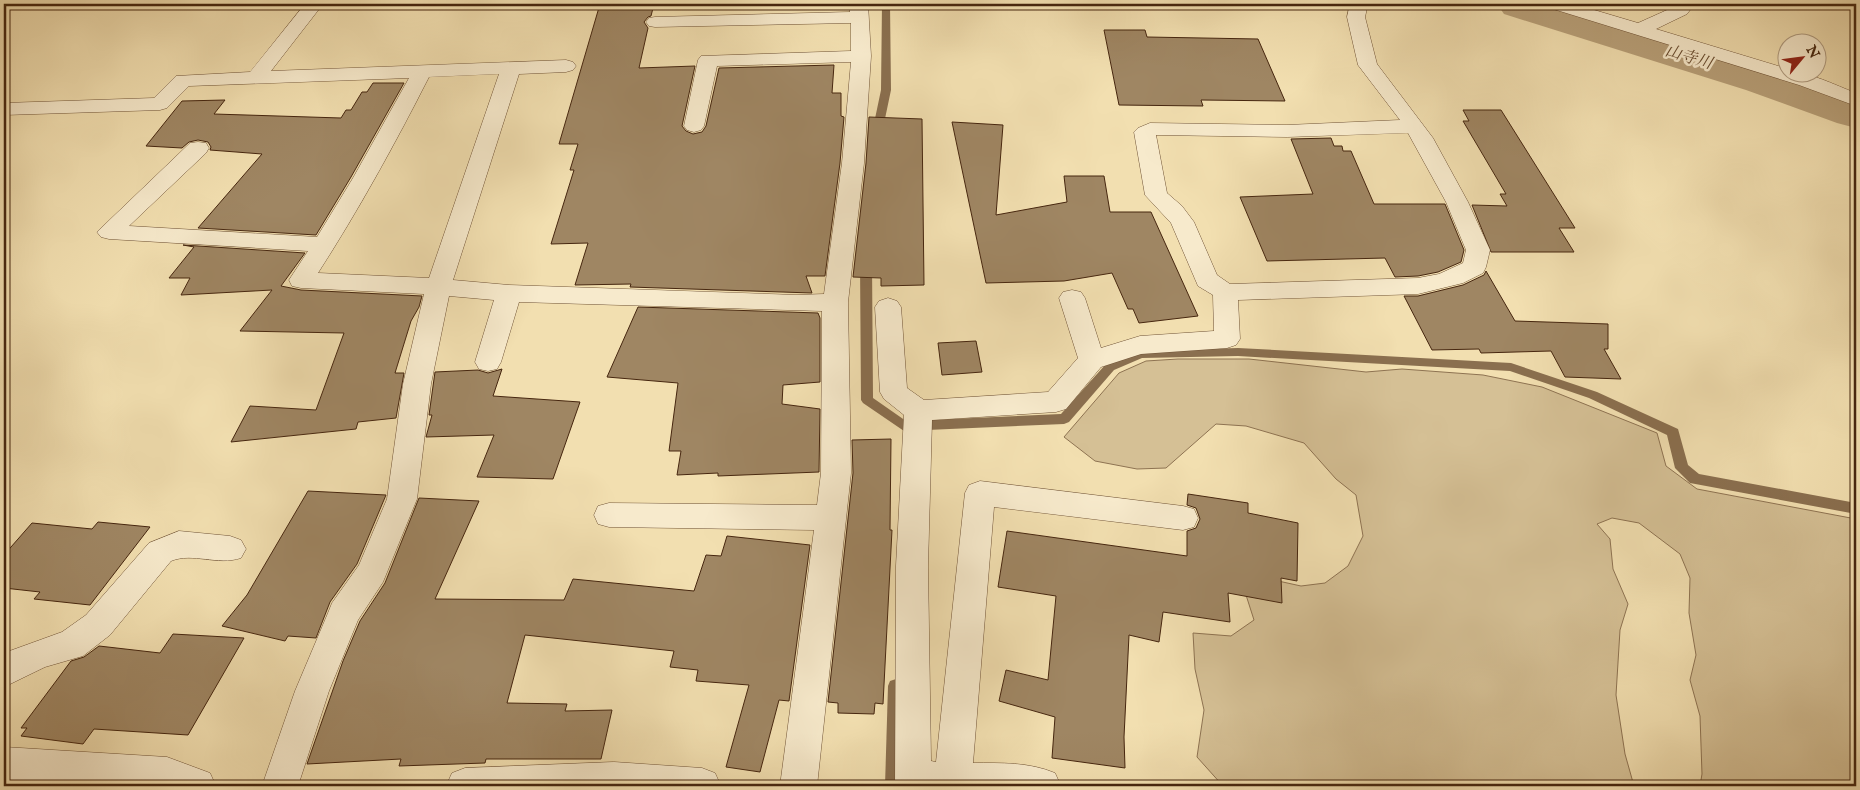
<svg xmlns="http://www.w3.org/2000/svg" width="1860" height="790" font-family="'IM FELL English','Noto Serif JP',serif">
  <rect width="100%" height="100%" fill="#f2dfb0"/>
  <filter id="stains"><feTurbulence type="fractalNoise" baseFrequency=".004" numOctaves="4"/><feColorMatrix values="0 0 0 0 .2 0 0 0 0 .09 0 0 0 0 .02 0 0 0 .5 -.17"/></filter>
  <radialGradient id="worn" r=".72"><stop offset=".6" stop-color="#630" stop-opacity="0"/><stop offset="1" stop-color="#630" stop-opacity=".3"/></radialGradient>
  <polygon fill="#d5c095" stroke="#8e7352" points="1178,359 1249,359 1366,372 1402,369 1483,375 1542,387 1657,433 1666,466 1697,489 1856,519 1856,786 1700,786 1702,774 1700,716 1690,680 1696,655 1689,613 1690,578 1680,554 1639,523 1612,518 1597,524 1610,539 1613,569 1628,604 1620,630 1616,695 1625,754 1634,786 1223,786 1197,757 1204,710 1195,669 1193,633 1231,636 1254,620 1246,595 1260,577 1301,586 1325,583 1348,566 1363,536 1356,495 1336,479 1304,443 1246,426 1216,424 1166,468 1137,469 1095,461 1064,437 1119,373 1146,361"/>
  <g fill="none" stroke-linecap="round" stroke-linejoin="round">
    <g fill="#8a6f4f" fill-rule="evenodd">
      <polygon points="882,4 890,4 891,90 882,133 877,136 872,133 881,90"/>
      <polygon points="866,258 872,262 873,398 906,421 1061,414 1106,364 1137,351 1238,348 1511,363 1597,392 1678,429 1688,465 1699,474 1856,503 1856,514 1690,483 1675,468 1667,435 1589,398 1510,371 1238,356 1142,358 1114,370 1069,422 1064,424 904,431 863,403 861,400 860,262"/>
      <polygon points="896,679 902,681 904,686 901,786 885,786 888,686 890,681"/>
    </g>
    <polygon fill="#b8a079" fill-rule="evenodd" points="1497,4 1568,4 1782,68 1788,70 1788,72 1794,72 1856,94 1856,128 1837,123 1746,90 1504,14"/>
  </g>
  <g fill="#9f8663" stroke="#46260f">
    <polygon points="600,4 654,4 651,16 648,17 644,22 648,28 639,68 695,66 682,126 686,131 693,134 702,132 706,126 719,68 834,65 832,93 841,93 841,116 844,117 840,163 825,276 806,276 812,293 630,287 631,284 575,285 588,243 551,244 574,170 570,170 578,144 559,144"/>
    <polygon points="1104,30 1145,30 1147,37 1258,39 1285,101 1201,100 1203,106 1119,105"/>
    <polygon points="373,83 404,83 351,177 316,235 198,228 262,154 210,150 211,147 208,142 198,140 189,142 182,148 146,146 182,101 225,100 214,114 341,118 346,110 351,110 362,92 367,92"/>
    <polygon points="1463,110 1501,110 1575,228 1559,228 1574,252 1491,252 1472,205 1507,206 1500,194 1506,194 1463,121 1469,121"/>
    <polygon points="869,117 922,119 924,285 881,286 881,278 853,277 866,163"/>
    <polygon points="952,122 1003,125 996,215 1067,202 1064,176 1104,176 1110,212 1151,212 1198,316 1139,323 1133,309 1128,309 1112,273 1064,281 986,283"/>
    <polygon points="1331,138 1334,146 1342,146 1343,151 1351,151 1374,204 1445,204 1464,250 1461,262 1438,272 1418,276 1395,277 1385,258 1267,261 1240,197 1313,194 1291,139"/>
    <polygon points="183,245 305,253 281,286 301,290 422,296 419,307 411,321 395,373 404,373 396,418 358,422 356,429 231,442 250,406 316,410 344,333 240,331 272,290 181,295 190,278 169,278 194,247"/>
    <polygon points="1486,271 1515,321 1608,324 1608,349 1604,349 1621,379 1565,377 1551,351 1481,353 1479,349 1432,350 1404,296 1418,296 1463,285 1484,275"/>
    <polygon points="638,307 818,313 820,318 820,382 783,385 782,404 820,409 819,472 718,476 718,473 677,475 681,451 669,451 678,383 607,377"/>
    <polygon points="976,341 982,372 942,375 938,343"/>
    <polygon points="502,369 493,396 580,402 553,479 477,477 494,435 426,437 432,415 429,415 435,372 478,370 488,373"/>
    <polygon points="891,439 890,530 892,530 883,704 875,703 874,714 838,713 838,703 828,702 853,473 852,440"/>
    <polygon points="308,491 386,495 357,564 330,602 316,638 288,636 285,641 222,626 247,595"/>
    <polygon points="1188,494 1248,503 1248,513 1298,523 1297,581 1281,578 1282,603 1228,593 1230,622 1163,612 1159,642 1129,635 1124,737 1125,768 1052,758 1055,717 999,701 1006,670 1048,680 1056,596 998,587 1007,531 1187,556 1187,531 1196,528 1200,519 1196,508 1187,505"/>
    <polygon points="419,498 479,501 435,599 564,600 573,579 694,591 706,555 721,556 727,536 810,545 789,701 779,700 760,772 726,767 749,685 696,681 698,670 670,667 674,651 525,635 507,703 567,704 565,711 612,710 601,759 486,759 485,763 399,766 401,759 307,764 343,661 360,621 385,583"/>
    <polygon points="98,522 150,527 90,605 34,599 40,592 4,588 4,555 32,523 92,529"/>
    <polygon points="173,634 244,638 188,735 94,729 83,744 21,736 27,728 21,728 71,661 84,657 99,646 160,653"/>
  </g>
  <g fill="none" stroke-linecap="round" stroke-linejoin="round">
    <g stroke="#715437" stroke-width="1">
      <g id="minor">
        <path d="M305,4H323L271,71L566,60L573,62L576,66L573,70L566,72L519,74L453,280L509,285L797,295L824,294L842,163L851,62L717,66L704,126L701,130L694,132L687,130L684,126L698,60L701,56L851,51V23L655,27L649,26L646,22L649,18L655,17L850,12V4H868L871,56L864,163L848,302L851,473L817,786H780L814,530L609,527L598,524L594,515L598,506L609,503L817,505L821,473L822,311L519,302L501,362L497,369L488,371L479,369L475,362L494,300L449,296L431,384L417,499L383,582L358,620L329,691L298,786H262L295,691L328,613L332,603L359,565L387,499L403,384L424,294L301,288L292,286L289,280L308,251L109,239L101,237L97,232L190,143L198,142L206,143L209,148L206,153L129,226L317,237L353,178L409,78L189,86L167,108L160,110L4,115V103L154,98L176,76L250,72ZM499,74L429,278L318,273C358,211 395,144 429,77Z"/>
        <path d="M1350,4H1368L1365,17L1377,64L1433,138L1468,202L1490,250L1486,267L1483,273L1463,283L1418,294L1238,300L1240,339L1236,345L1227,348L1141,354L1101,367L1066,409L1056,412L932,420L928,566L931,761L936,762L965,493L969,485L980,481L1183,506L1194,509L1198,518L1194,527L1183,530L994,507L973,763C1001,763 1029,762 1055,773L1061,786H895L896,566L904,415L884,399L880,392L875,307L879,301L888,298L897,301L901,307L907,388L924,400L1048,392L1078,358L1059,298L1063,292L1072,290L1081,292L1085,298L1101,348L1140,336L1214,331L1213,295L1198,286L1171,223L1145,195L1134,132L1138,128L1150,123L1287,125L1400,120L1358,65L1347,17ZM1408,133L1446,202L1466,250L1463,263L1439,274L1418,278L1230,284L1217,275L1194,222L1182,206L1167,193L1156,135L1287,137Z"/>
        <path d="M1547,4H1574L1638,23L1667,10L1661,4H1683L1690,10L1687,14L1656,29L1788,69V72C1811,72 1834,85 1856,93V106L1799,85L1550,8Z"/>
        <path d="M179,531L230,536L241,540L246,549L241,558C217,566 193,552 171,561L110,635L83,656L45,667L4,687V653L62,632L86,615L149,543Z"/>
        <polygon points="4,747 167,757 210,773 216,786 58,786 4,783"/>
        <polygon points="614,762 702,768 715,773 721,786 446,786 452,773 465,768"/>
      </g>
    </g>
    <use href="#minor" fill="#f7eacc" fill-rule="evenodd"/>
  </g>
  <g text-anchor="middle" stroke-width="5" stroke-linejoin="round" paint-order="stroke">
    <g font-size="16" font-style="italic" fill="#684b2f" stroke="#f7eacc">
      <text transform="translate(1689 56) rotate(17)" y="6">山寺川</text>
    </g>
  </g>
  <rect width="1860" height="790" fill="none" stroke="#f2dfb0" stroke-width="20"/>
  <rect x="5" y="5" width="1850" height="780" fill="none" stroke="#46260f" stroke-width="2.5"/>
  <rect x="10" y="10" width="1840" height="770" fill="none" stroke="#46260f"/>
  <g transform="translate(1802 58) rotate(61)"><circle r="24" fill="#f7eacc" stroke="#b09c80"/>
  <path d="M0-4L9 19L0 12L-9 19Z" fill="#8f2418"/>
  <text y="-8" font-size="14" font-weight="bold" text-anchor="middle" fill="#46260f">N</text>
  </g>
  <rect width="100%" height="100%" filter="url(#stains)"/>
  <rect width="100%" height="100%" fill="url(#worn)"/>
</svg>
